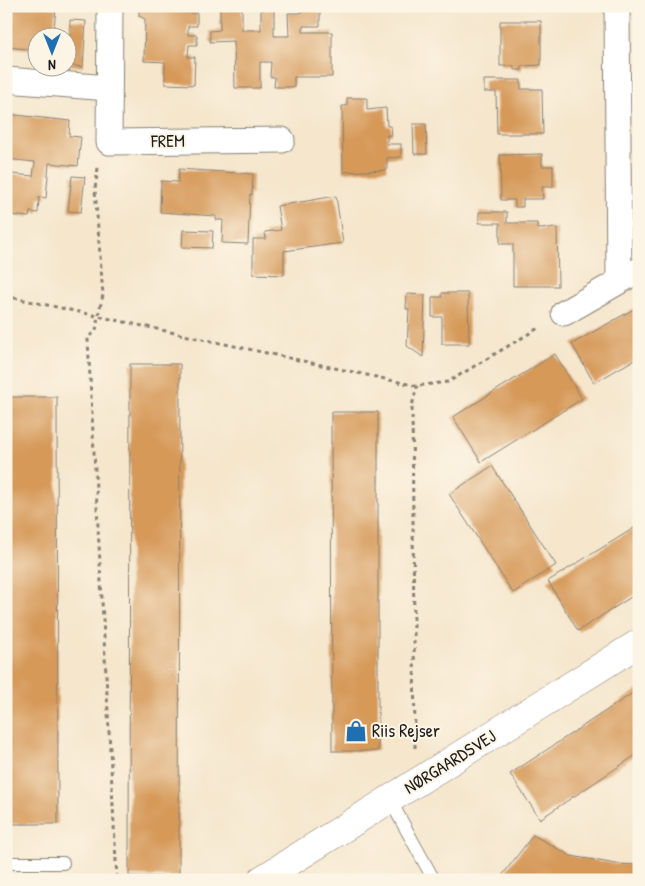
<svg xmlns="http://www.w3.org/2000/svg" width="645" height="886" font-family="'Patrick Hand',sans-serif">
  <rect width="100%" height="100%" fill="#fcf5e5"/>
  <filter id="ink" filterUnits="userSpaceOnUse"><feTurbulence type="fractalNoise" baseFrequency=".02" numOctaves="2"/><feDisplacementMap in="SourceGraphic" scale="10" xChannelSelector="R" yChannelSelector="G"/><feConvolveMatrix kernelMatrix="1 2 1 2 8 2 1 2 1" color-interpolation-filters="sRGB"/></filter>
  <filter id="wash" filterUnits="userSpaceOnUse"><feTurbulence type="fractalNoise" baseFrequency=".0096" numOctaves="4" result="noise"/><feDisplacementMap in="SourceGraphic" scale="20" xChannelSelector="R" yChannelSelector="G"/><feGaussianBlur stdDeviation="1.12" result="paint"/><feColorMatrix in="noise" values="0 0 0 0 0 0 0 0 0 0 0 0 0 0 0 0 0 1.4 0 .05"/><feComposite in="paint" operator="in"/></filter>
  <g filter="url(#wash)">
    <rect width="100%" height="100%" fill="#f5e6cc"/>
    <g id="blocks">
      <g fill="#d69959">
        <polygon points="6,6 40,6 56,8 53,38 38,38 38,50 6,47"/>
        <polygon points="188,6 188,13 197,13 197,26 188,26 188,35 197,35 197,45 189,45 188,57 195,57 194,85 165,84 165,62 144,61 145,19 139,16 139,7"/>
        <polygon points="220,6 242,6 242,30 261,30 261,6 274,6 274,36 289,36 288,13 301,13 302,6 320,6 320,26 303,26 303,32 332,32 332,77 294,77 294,87 274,87 275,77 270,77 271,62 260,62 260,88 235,88 234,41 210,42 210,31 220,30"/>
        <polygon points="70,20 86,21 83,67 68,65 68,42 70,42"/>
        <polygon points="500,21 541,21 541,65 522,66 522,70 514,70 514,66 500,66"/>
        <polygon points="484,80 521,80 521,89 542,89 543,134 497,134 496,92 484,92"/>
        <polygon points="347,98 367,98 367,110 386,108 387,126 391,126 392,135 387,135 387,144 401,144 401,157 387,158 387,170 343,172 342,106 347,106"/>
        <polygon points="7,114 70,121 69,136 81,137 78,166 49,163 46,198 39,197 38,213 30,212 29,217 8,215 12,174 33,176 35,162 6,159"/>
        <polygon points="413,124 426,124 427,154 414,154"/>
        <polygon points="542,154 542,166 553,166 553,187 542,187 543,199 523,199 523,207 515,207 515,200 501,200 500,155"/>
        <polygon points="179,169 253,174 252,195 250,194 248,244 222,243 223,220 216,220 216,216 160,212 161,181 178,182"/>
        <polygon points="72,176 85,177 81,212 68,211"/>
        <polygon points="336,196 343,243 284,251 284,275 253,274 253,239 266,239 265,232 281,230 277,206"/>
        <polygon points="479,212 507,212 507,223 537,223 537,229 557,228 558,286 513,286 513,244 500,244 500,223 479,223"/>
        <polygon points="183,230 213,231 212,248 182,247"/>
        <polygon points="442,293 468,293 469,344 442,344 442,317 432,317 432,297 442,297"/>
        <polygon points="407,294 425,295 423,357 407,346 409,309 406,309"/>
        <polygon points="639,306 639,357 594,383 572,344"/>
        <polygon points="555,354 582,399 481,462 453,417"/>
        <polygon points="130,364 180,364 179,877 129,876"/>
        <polygon points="6,397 57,397 58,824 6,824"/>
        <polygon points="331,412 378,412 378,751 332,751"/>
        <polygon points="492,466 556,565 513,593 449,494"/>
        <polygon points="639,525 639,592 578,631 548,581"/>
        <polygon points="639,689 639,753 540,819 510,774"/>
        <polygon points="533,835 571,856 616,864 639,865 639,880 506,880 501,877"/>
      </g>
    </g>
  </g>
  <g filter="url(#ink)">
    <use href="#blocks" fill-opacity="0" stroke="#888174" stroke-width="1"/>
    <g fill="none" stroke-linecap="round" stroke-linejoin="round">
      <g stroke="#888174" stroke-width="14">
        <g id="lane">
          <polyline points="390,800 434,880"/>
          <polyline points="6,863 63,863"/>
        </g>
      </g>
      <g stroke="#888174" stroke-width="27">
        <g id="street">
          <polyline points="110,6 109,142 282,140"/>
          <polyline points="617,6 619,281"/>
          <polyline points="6,80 109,88"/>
          <polyline points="564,313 639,270"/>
        </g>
      </g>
      <g stroke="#888174" stroke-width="29">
        <polyline id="secondary" points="261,880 639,643"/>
      </g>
      <g stroke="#888174" stroke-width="3" stroke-dasharray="4 4" stroke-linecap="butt">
        <polyline points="98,168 95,189 103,295 98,316 96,331 88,337 88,340 117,880"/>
        <polyline points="6,296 417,386 448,382 540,327"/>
        <polyline points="415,748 412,406 417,386"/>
      </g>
      <use href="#lane" stroke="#fff" stroke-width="12"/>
      <use href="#street" stroke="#fff" stroke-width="25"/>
      <use href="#secondary" stroke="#fff" stroke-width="28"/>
    </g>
  </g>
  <defs>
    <g id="shop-bare" transform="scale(1.725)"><path d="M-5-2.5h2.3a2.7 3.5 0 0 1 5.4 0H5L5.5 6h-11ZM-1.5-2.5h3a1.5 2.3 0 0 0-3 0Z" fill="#1f6fb2" stroke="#fcf5e5" stroke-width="2.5" paint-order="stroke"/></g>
  </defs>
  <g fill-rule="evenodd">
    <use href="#shop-bare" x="356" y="731"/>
  </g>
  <g text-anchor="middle" stroke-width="4" stroke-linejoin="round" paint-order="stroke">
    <g font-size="18" fill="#1c1c1c" stroke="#fcf5e5">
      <text transform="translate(168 141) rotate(-1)" y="6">FREM</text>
      <text transform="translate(450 762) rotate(-32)" y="6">NØRGAARDSVEJ</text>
    </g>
    <g font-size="18" fill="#1c1c1c" stroke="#fcf5e5" text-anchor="start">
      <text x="372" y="737">Riis Rejser</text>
    </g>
  </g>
  <rect width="645" height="886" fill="none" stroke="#fcf5e5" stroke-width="25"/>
  <g transform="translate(52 52) rotate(180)"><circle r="24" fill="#fcf5e5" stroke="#a29e95"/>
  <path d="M0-4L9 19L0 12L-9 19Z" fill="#1f6fb2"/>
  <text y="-8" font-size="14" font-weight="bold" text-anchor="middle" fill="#1c1c1c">N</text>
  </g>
</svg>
